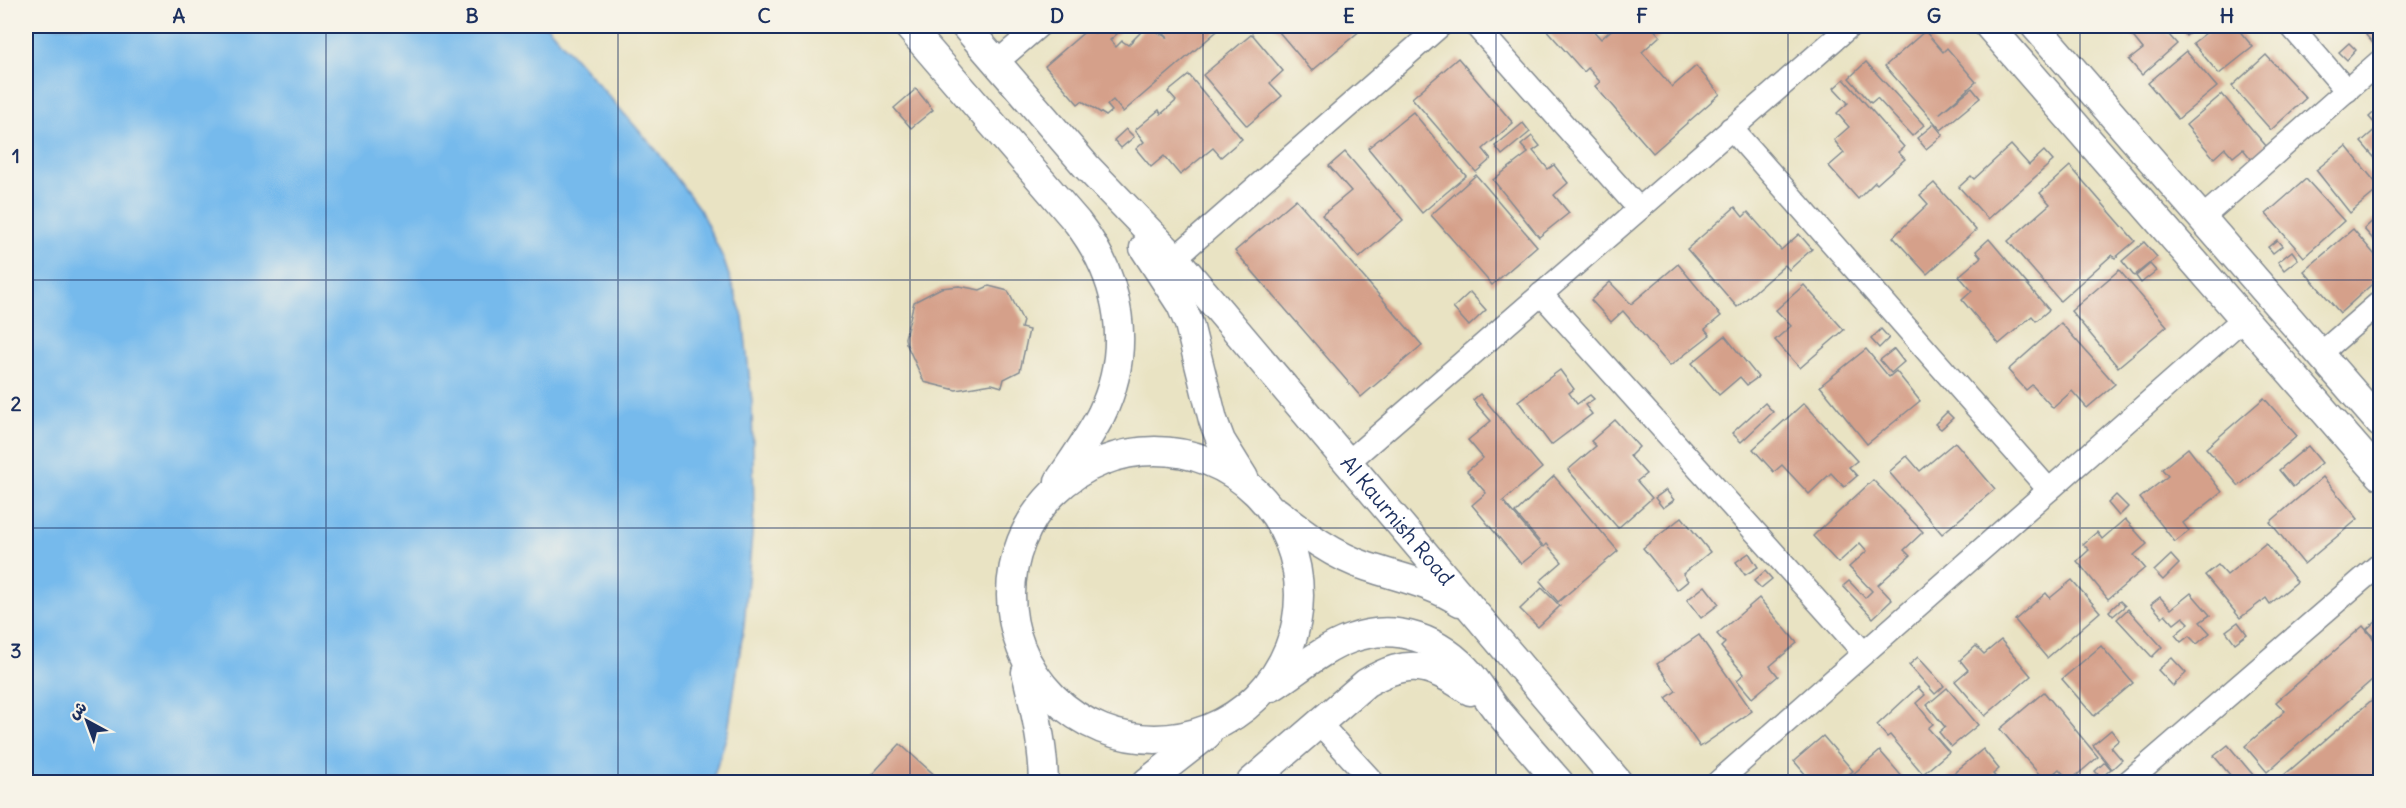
<svg xmlns="http://www.w3.org/2000/svg" width="2406" height="808" font-family="Delius,'Playpen Sans Arabic',sans-serif">
  <rect width="100%" height="100%" fill="#f7f3e8"/>
  <filter id="ink" filterUnits="userSpaceOnUse"><feTurbulence type="fractalNoise" baseFrequency=".0167" numOctaves="2"/><feDisplacementMap in="SourceGraphic" scale="12" xChannelSelector="R" yChannelSelector="G"/><feConvolveMatrix kernelMatrix="1 2 1 2 8 2 1 2 1" color-interpolation-filters="sRGB"/></filter>
  <filter id="wash" filterUnits="userSpaceOnUse"><feTurbulence type="fractalNoise" baseFrequency=".008" numOctaves="4" result="noise"/><feDisplacementMap in="SourceGraphic" scale="24" xChannelSelector="R" yChannelSelector="G"/><feGaussianBlur stdDeviation="1.35" result="paint"/><feColorMatrix in="noise" values="0 0 0 0 0 0 0 0 0 0 0 0 0 0 0 0 0 1.4 0 .05"/><feComposite in="paint" operator="in"/></filter>
  <g filter="url(#wash)">
    <rect width="100%" height="100%" fill="#e9e3c3"/>
    <polygon fill="#76baec" stroke="#4874a5" stroke-width="1.5" points="26,26 547,26 657,151 700,210 723,258 743,317 752,402 754,512 744,625 728,731 712,782 26,782"/>
    <g id="blocks">
      <g fill="#d5a08a">
        <polygon points="1100,26 1114,26 1119,32 1110,40 1116,47 1122,41 1128,45 1147,26 1168,38 1157,26 1223,26 1123,112 1113,100 1107,105 1112,111 1106,116 1082,101 1078,104 1045,66 1088,29 1095,33"/>
        <polygon points="1274,26 1359,26 1362,29 1312,71"/>
        <polygon points="1543,26 1589,26 1601,39 1616,26 1651,26 1660,36 1642,52 1672,87 1696,66 1720,94 1653,153 1595,86 1600,82 1588,68 1584,72"/>
        <polygon points="2129,26 2161,26 2177,44 2142,75 2129,60 2143,49 2126,28"/>
        <polygon points="2178,26 2198,26 2186,36"/>
        <polygon points="2215,26 2241,26 2237,28 2253,47 2219,74 2193,43"/>
        <polygon points="2378,26 2380,26 2380,47 2378,49 2366,35"/>
        <polygon points="1925,31 1943,52 1947,48 1976,82 1939,114 1972,88 1980,98 1941,130 1885,66"/>
        <polygon points="1252,34 1283,71 1270,83 1282,96 1247,126 1203,75"/>
        <polygon points="2349,43 2356,50 2347,60 2339,52"/>
        <polygon points="2186,51 2217,87 2178,119 2148,83"/>
        <polygon points="2266,55 2306,98 2271,130 2232,86"/>
        <polygon points="1458,58 1513,123 1483,149 1491,159 1476,172 1412,98"/>
        <polygon points="1866,62 1924,125 1912,136 1877,98 1871,103 1849,78"/>
        <polygon points="1189,75 1242,139 1221,157 1213,148 1180,175 1164,156 1151,167 1136,149 1144,142 1135,130 1159,110 1161,114 1176,101 1168,92"/>
        <polygon points="1844,79 1904,147 1898,152 1905,159 1877,184 1875,182 1858,199 1829,166 1844,153 1834,140 1849,127 1837,113 1848,103 1834,88"/>
        <polygon points="916,89 933,110 911,128 894,108"/>
        <polygon points="2222,94 2267,147 2252,160 2243,149 2233,157 2225,148 2214,158 2186,125"/>
        <polygon points="2380,107 2380,164 2361,142 2378,127 2369,117"/>
        <polygon points="1413,112 1466,176 1422,213 1368,148"/>
        <polygon points="1523,123 1530,132 1502,155 1495,146"/>
        <polygon points="1934,124 1943,135 1926,149 1917,138"/>
        <polygon points="1126,129 1134,137 1121,148 1114,140"/>
        <polygon points="1532,136 1540,146 1533,151 1548,169 1554,165 1568,183 1554,195 1569,213 1539,237 1493,180 1528,153 1521,145"/>
        <polygon points="2011,145 2029,165 2044,151 2053,161 1988,219 1959,187 1971,176 1974,179"/>
        <polygon points="2346,146 2380,188 2350,213 2316,170"/>
        <polygon points="1345,152 1403,220 1359,258 1322,215 1351,191 1329,166"/>
        <polygon points="2070,166 2135,241 2115,258 2112,255 2060,301 2008,241 2050,204 2040,193"/>
        <polygon points="1476,175 1537,246 1492,285 1431,215"/>
        <polygon points="2306,179 2344,221 2304,257 2266,214"/>
        <polygon points="1934,183 1976,230 1927,274 1893,237 1928,204 1920,195"/>
        <polygon points="1296,199 1422,345 1361,397 1235,251"/>
        <polygon points="1735,207 1743,217 1748,212 1781,250 1799,234 1812,249 1789,270 1785,265 1737,307 1687,249"/>
        <polygon points="2380,214 2380,247 2364,229"/>
        <polygon points="2353,229 2380,261 2380,277 2340,313 2304,271"/>
        <polygon points="1989,239 2049,310 2036,321 2032,316 1999,344 1962,300 1972,291 1959,276 1981,257 1976,251"/>
        <polygon points="2277,240 2282,246 2273,253 2268,247"/>
        <polygon points="2144,242 2157,257 2134,276 2122,261"/>
        <polygon points="2292,251 2298,259 2284,270 2278,262"/>
        <polygon points="1678,264 1721,316 1705,329 1710,335 1670,366 1623,311 1611,322 1591,300 1610,282 1631,304"/>
        <polygon points="2150,264 2156,271 2141,283 2136,276"/>
        <polygon points="2119,270 2167,326 2118,367 2071,311"/>
        <polygon points="1804,285 1844,330 1800,368 1775,340 1791,326 1776,310"/>
        <polygon points="959,286 980,290 989,286 1008,291 1023,321 1021,328 1029,330 1020,371 1004,379 1002,387 992,384 956,390 924,382 906,343 905,338 914,302 941,288"/>
        <polygon points="1470,292 1486,310 1469,326 1453,308"/>
        <polygon points="2061,323 2115,384 2087,408 2072,391 2053,408 2032,385 2026,390 2008,370"/>
        <polygon points="1881,329 1889,338 1879,348 1871,339"/>
        <polygon points="1725,336 1758,377 1747,385 1740,377 1719,395 1692,363"/>
        <polygon points="1866,349 1889,377 1896,371 1920,401 1867,444 1820,386"/>
        <polygon points="1894,349 1904,362 1891,373 1880,360"/>
        <polygon points="1560,370 1574,389 1569,393 1577,404 1590,395 1594,399 1585,405 1592,414 1551,445 1518,401"/>
        <polygon points="1480,394 1542,468 1503,501 1542,547 1521,564 1472,505 1486,493 1467,471 1483,458 1468,440 1491,421 1473,400"/>
        <polygon points="2264,398 2297,436 2239,486 2206,448"/>
        <polygon points="1765,403 1773,412 1741,442 1732,433"/>
        <polygon points="1804,403 1857,461 1849,467 1857,476 1844,487 1831,473 1809,494 1782,465 1774,472 1753,449"/>
        <polygon points="1947,412 1953,418 1941,429 1935,424"/>
        <polygon points="1615,420 1639,447 1630,456 1646,474 1637,481 1652,498 1618,528 1568,470 1596,446 1591,441"/>
        <polygon points="1955,442 1995,489 1942,534 1889,472 1907,456 1920,471"/>
        <polygon points="2308,446 2322,463 2293,487 2279,470"/>
        <polygon points="2188,448 2222,492 2183,523 2189,531 2175,542 2140,498 2168,476 2162,469"/>
        <polygon points="1554,476 1618,551 1558,602 1540,581 1562,562 1547,544 1544,547 1515,513"/>
        <polygon points="2323,477 2358,519 2304,564 2270,522"/>
        <polygon points="1873,480 1923,532 1904,550 1910,556 1878,585 1892,600 1873,618 1843,586 1849,581 1865,598 1872,591 1849,567 1867,551 1860,543 1838,563 1813,536"/>
        <polygon points="1666,490 1674,500 1663,508 1655,498"/>
        <polygon points="2116,495 2128,507 2119,516 2108,503"/>
        <polygon points="1682,517 1710,552 1683,574 1688,581 1677,590 1643,548"/>
        <polygon points="2125,519 2147,544 2134,555 2145,568 2108,599 2077,561 2089,550 2083,544 2097,532 2102,539"/>
        <polygon points="2266,543 2297,582 2270,604 2266,598 2240,618 2205,575 2218,565 2227,575"/>
        <polygon points="1749,553 1758,567 1745,575 1736,562"/>
        <polygon points="2171,555 2179,564 2163,580 2154,571"/>
        <polygon points="1765,571 1772,579 1761,588 1754,581"/>
        <polygon points="2072,580 2100,612 2047,658 2015,620 2046,593 2050,598"/>
        <polygon points="1705,586 1719,604 1701,618 1687,600"/>
        <polygon points="1542,588 1560,606 1538,627 1520,609"/>
        <polygon points="2191,593 2210,615 2200,622 2210,633 2197,644 2189,636 2181,642 2175,635 2189,623 2183,617 2174,624 2165,614 2162,617 2151,604 2160,597 2171,609"/>
        <polygon points="1759,598 1797,643 1770,666 1778,676 1752,698 1737,680 1744,674 1721,647 1725,643 1717,634"/>
        <polygon points="2120,601 2125,606 2113,616 2109,611"/>
        <polygon points="2128,609 2162,647 2152,657 2117,619"/>
        <polygon points="2380,617 2380,645 2367,629"/>
        <polygon points="2238,622 2247,634 2235,643 2226,631"/>
        <polygon points="2363,626 2380,647 2380,673 2267,772 2245,746 2285,711 2276,702"/>
        <polygon points="1699,635 1752,711 1700,747 1666,698 1676,691 1657,664"/>
        <polygon points="2001,640 2031,676 1985,716 1955,681 1968,670 1960,660 1976,646 1984,654"/>
        <polygon points="2101,646 2133,683 2094,716 2062,679"/>
        <polygon points="1918,657 1944,686 1935,694 1909,665"/>
        <polygon points="2172,658 2186,673 2173,686 2158,670"/>
        <polygon points="1918,687 1925,695 1916,703 1933,724 1928,728 1949,752 1923,774 1890,735 1887,737 1877,725"/>
        <polygon points="1947,688 1978,725 1951,747 1939,732 1945,727 1927,705"/>
        <polygon points="2044,692 2098,757 2070,781 2059,769 2045,781 2000,729"/>
        <polygon points="2380,693 2380,782 2276,782"/>
        <polygon points="2111,730 2119,740 2111,747 2122,760 2112,769 2093,745"/>
        <polygon points="1823,736 1853,771 1840,782 1835,778 1829,782 1812,782 1794,761"/>
        <polygon points="900,744 939,779 935,782 865,782"/>
        <polygon points="2228,745 2259,782 2236,782 2214,756"/>
        <polygon points="1983,749 1999,769 1993,774 2000,782 1943,782"/>
        <polygon points="1880,751 1905,780 1902,782 1844,782"/>
        <polygon points="2105,762 2111,769 2101,778 2095,771"/>
        <polygon points="2059,775 2065,782 2050,782"/>
      </g>
    </g>
  </g>
  <g filter="url(#ink)">
    <use href="#blocks" fill-opacity="0" stroke="#828990" stroke-width="1.5"/>
    <g fill="none" stroke-linecap="round" stroke-linejoin="round">
      <g stroke="#828990" stroke-width="25">
        <g id="minor">
          <polyline points="1476,26 1639,209"/>
          <polyline points="2291,26 2347,91"/>
          <polyline points="997,62 1039,26"/>
          <polyline points="1731,128 2049,490"/>
          <polyline points="2202,218 2380,61"/>
          <polyline points="1175,258 1440,26"/>
          <polyline points="1541,294 1864,653"/>
          <polyline points="2320,354 2380,302"/>
          <polyline points="1348,462 1850,26"/>
          <polyline points="1320,724 1373,782"/>
          <polyline points="1718,782 2244,318"/>
          <polyline points="2128,782 2380,564"/>
        </g>
      </g>
      <g stroke="#828990" stroke-width="31">
        <g id="tertiary">
          <path d="M908,26L1077,222C1121,279 1133,349 1101,415C1089,438 1073,460 1059,481"/>
          <path id="s1" d="M965,26L1086,166L1175,258L1618,782"/>
          <polyline points="1989,26 2380,475"/>
          <polyline points="2035,26 2380,423"/>
          <polyline points="1144,248 1181,305 1189,324 1213,420 1221,441 1244,478"/>
          <circle cx="1155" cy="595" r="144"/>
          <path d="M1277,512C1305,534 1334,556 1368,567C1401,578 1431,583 1460,602"/>
          <path d="M1026,672C1035,709 1043,744 1044,782"/>
          <path d="M1272,687C1297,671 1322,649 1350,639C1396,622 1441,639 1472,676C1481,687 1488,699 1496,709C1517,734 1538,758 1559,782"/>
          <polyline points="1147,782 1207,735"/>
          <path d="M1251,782L1366,683C1410,657 1430,664 1470,691"/>
        </g>
      </g>
      <use href="#minor" stroke="#fff" stroke-width="22"/>
      <use href="#tertiary" stroke="#fff" stroke-width="28"/>
    </g>
  </g>
  <path fill="none" stroke="#1b2f5e" stroke-width="1.5" stroke-opacity="0.55" d="M326,26V782M618,26V782M910,26V782M1203,26V782M1496,26V782M1788,26V782M2080,26V782M26,280H2380M26,528H2380"/>
  <g text-anchor="middle" stroke-width="4.5" stroke-linejoin="round" paint-order="stroke">
    <g font-size="21" fill="#1b2f5e" stroke="#f7f3e8">
      <text dy="7" stroke="none"><textPath href="#s1" startOffset="657">Al Kaurnish Road</textPath></text>
    </g>
  </g>
  <rect width="2406" height="808" fill="none" stroke="#f7f3e8" stroke-width="66"/>
  <g transform="translate(87 721) rotate(319)" stroke="#f7f3e8" stroke-width="4.5" paint-order="stroke">
  <path d="M0-4.5L10 22L0 15L-10 22Z" fill="#1b2f5e"/>
  <text y="-9" font-size="16" font-weight="bold" text-anchor="middle" fill="#1b2f5e">ش</text>
  </g>
  <rect x="33" y="33" width="2340" height="742" fill="none" stroke="#1b2f5e" stroke-width="2"/>
  <g font-size="20" text-anchor="middle" font-weight="bold" fill="#1b2f5e">
    <text x="179" y="23">A</text>
    <text x="472" y="23">B</text>
    <text x="764" y="23">C</text>
    <text x="1057" y="23">D</text>
    <text x="1349" y="23">E</text>
    <text x="1642" y="23">F</text>
    <text x="1934" y="23">G</text>
    <text x="2227" y="23">H</text>
    <text x="16" y="163">1</text>
    <text x="16" y="411">2</text>
    <text x="16" y="658">3</text>
  </g>
</svg>
